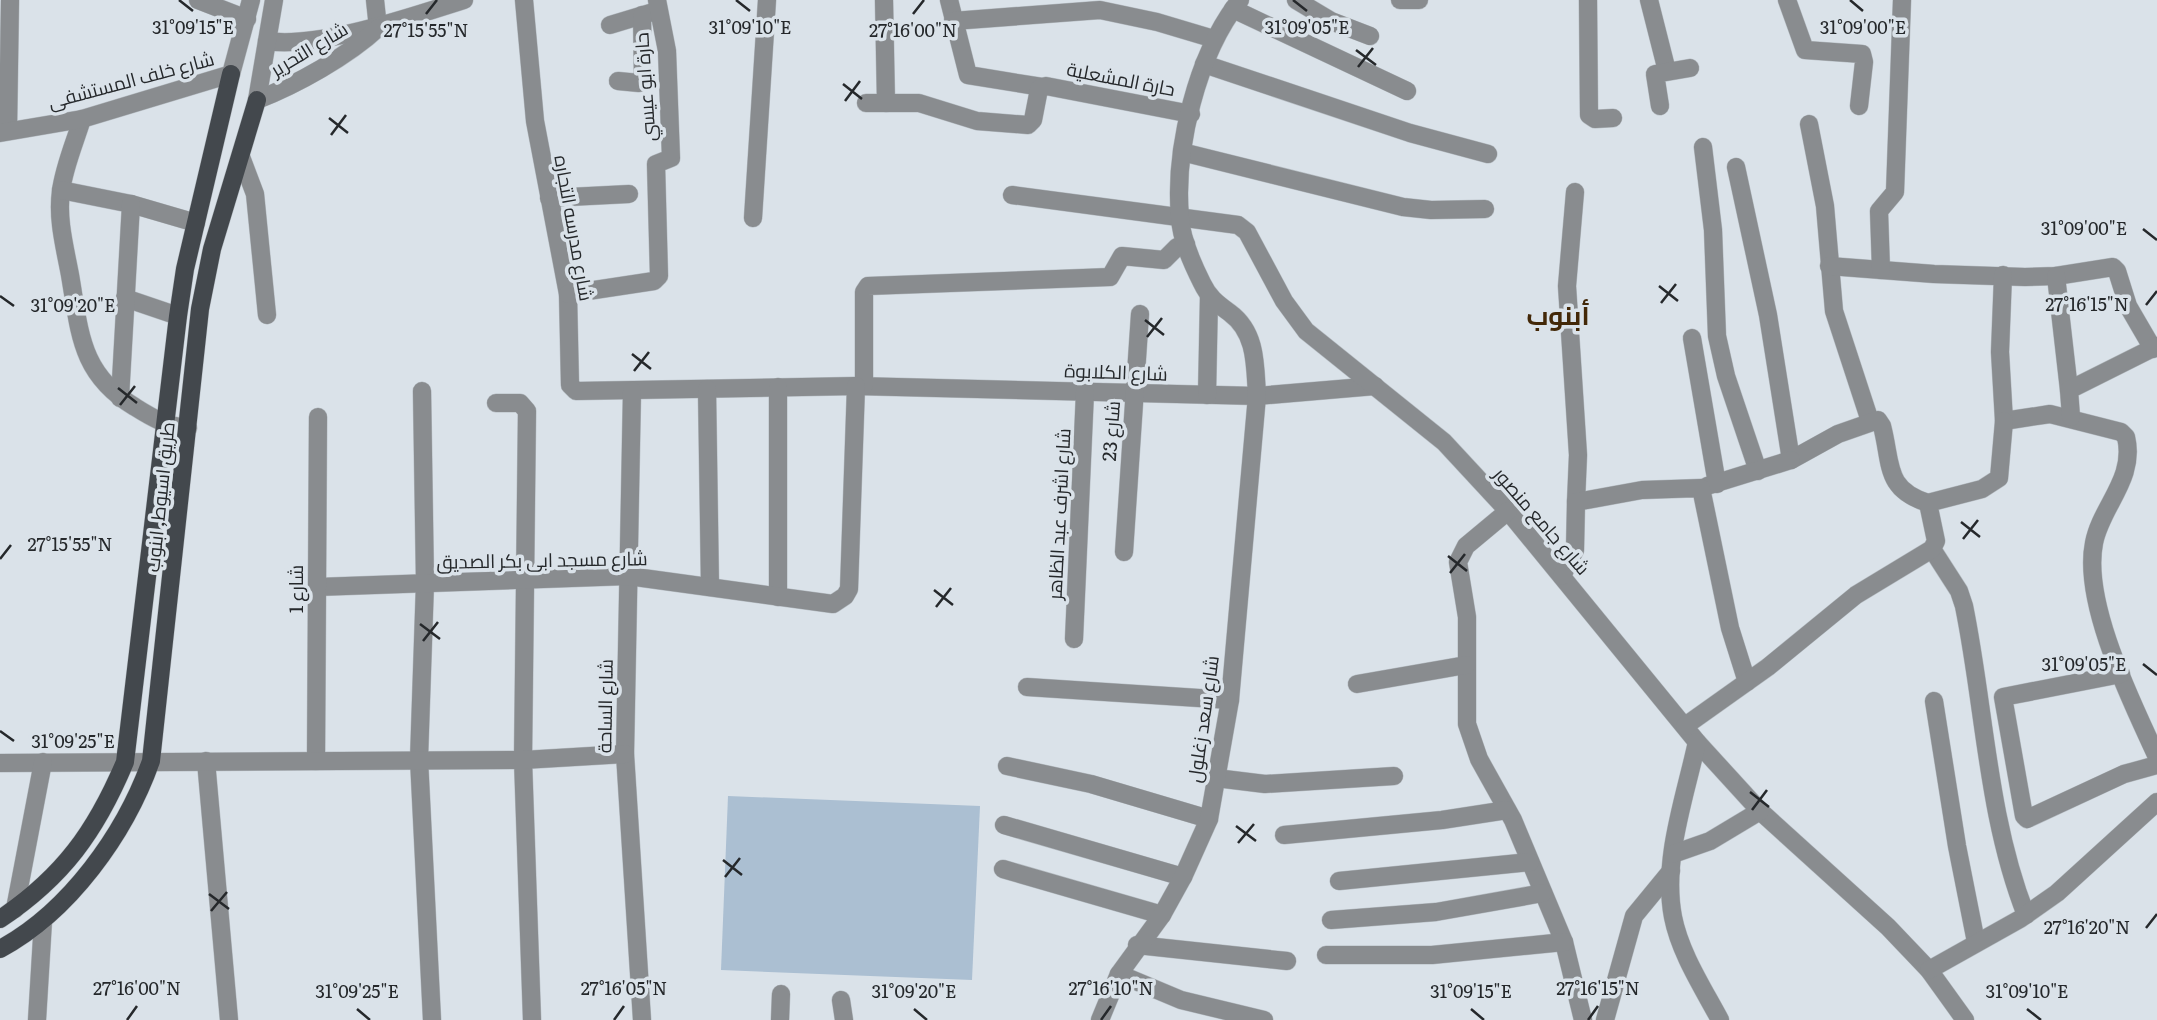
<svg xmlns="http://www.w3.org/2000/svg" width="2157" height="1020" font-family="Literata,Cairo,serif">
  <rect width="100%" height="100%" fill="#dae2e9"/>
  <polygon fill="#abbfd2" points="728,796 980,806 972,980 721,970"/>
  <g fill="none" stroke-linecap="round" stroke-linejoin="round">
    <g stroke="#b6bdc3" stroke-width="19">
      <g id="minor">
        <polyline points="198,0 247,19"/>
        <polyline points="375,0 378,28"/>
        <polyline points="524,0 535,121 568,294 570,385 576,391 856,386 1257,396 1375,386"/>
        <polyline points="884,0 886,103"/>
        <polyline points="949,0 968,75 1042,87"/>
        <polyline points="1296,0 1331,21 1370,36"/>
        <polyline points="1400,0 1419,0"/>
        <polyline points="1588,0 1589,115 1595,119 1613,118"/>
        <polyline points="1649,0 1667,71"/>
        <polyline points="1787,0 1805,50 1862,54 1864,62 1859,106"/>
        <polyline points="1233,9 1407,91"/>
        <polyline points="953,21 1100,10 1157,22 1214,39"/>
        <polyline points="610,25 653,12"/>
        <path d="M267,41C319,49 413,16 464,0"/>
        <polyline points="1204,64 1410,133 1488,154"/>
        <polyline points="618,81 639,83 643,80 642,15"/>
        <path d="M257,100C296,85 348,56 378,28"/>
        <polyline points="257,100 274,0"/>
        <polyline points="866,103 919,103 977,121 1028,125 1033,120 1039,89 1046,86 1191,114"/>
        <polyline points="1660,106 1655,74 1690,68"/>
        <path d="M82,119C75,142 64,167 61,191C57,219 65,248 70,275C80,333 80,374 135,407C154,419 167,426 188,428"/>
        <polyline points="1809,124 1825,206 1834,311 1870,421"/>
        <polyline points="8,131 10,0"/>
        <polyline points="0,133 82,119 231,74 251,0"/>
        <polyline points="1703,147 1713,230 1717,336 1726,376 1758,471"/>
        <polyline points="1182,152 1403,207 1431,210 1485,209"/>
        <polyline points="241,157 255,194 267,315"/>
        <path d="M1736,167L1768,315L1791,460L1838,434L1878,420L1882,426C1892,464 1884,489 1928,503"/>
        <polyline points="61,190 131,204 196,223"/>
        <polyline points="1575,192 1567,286 1578,455 1576,502"/>
        <polyline points="1012,195 1238,225 1247,232 1284,301 1306,331 1444,442 1508,511 1697,742 1760,811 1888,927 1929,970 1965,1020"/>
        <polyline points="549,198 629,194"/>
        <polyline points="753,218 767,0"/>
        <polyline points="1829,266 1934,274 2025,277 2056,276 2113,267 2117,271 2128,306 2153,349"/>
        <polyline points="1881,270 1879,211 1895,192 1902,0"/>
        <path d="M2003,275L2000,352L2004,421L2050,414L2121,432L2126,437C2136,479 2101,506 2094,543C2082,603 2132,702 2157,757"/>
        <polyline points="2056,276 2069,390"/>
        <polyline points="568,294 654,281 659,276 656,164 671,158 667,51 657,0"/>
        <polyline points="125,298 178,316"/>
        <polyline points="1692,338 1717,484"/>
        <polyline points="864,386 864,292 868,286 1110,277 1122,256 1164,260 1177,247 1186,244"/>
        <polyline points="778,387 778,597"/>
        <polyline points="707,389 710,587"/>
        <polyline points="422,391 425,583 419,759 432,1020"/>
        <polyline points="632,391 625,754 642,1020"/>
        <polyline points="1207,395 1209,296"/>
        <polyline points="120,398 131,204"/>
        <polyline points="496,403 520,403 527,411 523,760 532,1020"/>
        <polyline points="2071,417 2069,390 2157,346"/>
        <polyline points="1707,486 1791,460"/>
        <polyline points="1508,511 1466,546 1458,562 1467,617 1467,724 1479,759 1513,820 1564,942 1583,1020"/>
        <path d="M1932,549L1959,591L1964,606C1985,709 1987,816 2026,915"/>
        <polyline points="1124,552 1140,314"/>
        <polyline points="1562,576 1575,550 1576,502 1642,490 1701,488 1730,628 1747,682"/>
        <polyline points="317,587 628,576 833,604 845,596 849,589 856,386"/>
        <polyline points="1074,639 1085,392"/>
        <polyline points="2121,674 2003,697 2024,816 2027,819 2124,774 2157,765"/>
        <polyline points="1357,684 1466,665"/>
        <polyline points="1027,687 1230,700"/>
        <polyline points="1934,701 1957,846 1976,942"/>
        <polyline points="1685,726 1768,667 1856,595 1932,549 1936,541 1928,503 1982,489 1999,478 2004,421"/>
        <path d="M1697,742C1685,798 1662,860 1673,917C1680,953 1703,988 1720,1020"/>
        <polyline points="206,761 229,1020"/>
        <polyline points="316,761 318,417"/>
        <polyline points="0,763 523,760 625,754"/>
        <polyline points="1007,766 1091,784 1209,819"/>
        <polyline points="1216,778 1265,784 1394,776"/>
        <polyline points="1004,825 1183,877"/>
        <polyline points="1284,835 1442,820 1507,810"/>
        <polyline points="1673,854 1710,841 1760,811"/>
        <polyline points="1003,869 1162,915"/>
        <polyline points="1339,881 1530,862"/>
        <polyline points="15,909 43,762"/>
        <polyline points="1331,920 1436,912 1543,893"/>
        <polyline points="1137,945 1287,961"/>
        <polyline points="1326,955 1432,955 1564,942"/>
        <polyline points="1929,970 2020,919 2057,893 2157,802"/>
        <polyline points="1119,974 1181,1000 1264,1020"/>
        <polyline points="841,1000 844,1020"/>
        <polyline points="37,1020 43,921"/>
        <polyline points="780,1020 781,994"/>
        <path d="M1100,1020L1119,974L1162,915L1183,877L1209,819L1230,700L1257,396C1255,366 1257,333 1230,313C1218,304 1209,298 1202,283C1192,263 1181,239 1180,217C1174,149 1197,54 1240,0"/>
        <polyline points="1605,1020 1634,916 1671,871"/>
      </g>
    </g>
    <g stroke="#b6bdc3" stroke-width="19">
      <g id="major">
        <path d="M0,919C63,877 96,831 125,762L178,316L185,269L231,74"/>
        <path d="M0,949C69,912 125,834 151,761L200,309L212,249L257,100"/>
      </g>
    </g>
    <use href="#minor" stroke="#898c8f" stroke-width="18"/>
    <use href="#major" stroke="#43484d" stroke-width="18"/>
  </g>
  <path fill="none" stroke="#25282b" stroke-width="2.5" d="M179,0L193,11M736,0L750,11M1293,0L1307,11M1850,0L1863,11M426,14L437,0M913,14L924,0M1356,50L1376,65M1358,67L1373,48M843,84L862,99M845,101L860,81M329,118L348,133M331,135L346,115M2143,229L2157,240M1659,286L1678,301M0,296L14,306M1661,303L1676,284M2146,305L2157,291M1145,320L1164,335M1147,337L1162,318M632,354L651,369M634,371L649,352M118,388L137,403M120,405L135,386M1961,522L1980,537M1963,539L1978,520M1448,556L1467,571M0,559L11,545M1450,573L1465,554M934,590L953,605M936,607L951,588M420,624L440,639M423,641L438,622M2143,664L2157,675M0,731L14,741M1750,792L1769,807M1752,810L1767,790M1236,826L1256,841M1238,843L1254,824M723,860L742,875M725,877L740,858M209,894L229,909M211,911L227,892M2146,928L2157,914M357,1009L370,1020M914,1009L927,1020M1471,1009L1484,1020M2027,1009L2041,1020M127,1020L137,1006M614,1020L624,1006M1101,1020L1111,1006M1588,1020L1598,1006"/>
  <g text-anchor="middle" stroke-width="7" stroke-linejoin="round" paint-order="stroke">
    <g font-size="19" fill="#25282b" stroke="#dae2e9">
      <text transform="translate(309 49) rotate(-31)" y="7">شارع التحرير</text>
      <text transform="translate(1121 79) rotate(11)" y="7">حارة المشعلية</text>
      <text transform="translate(131 80) rotate(-15)" y="7">شارع خلف المستشفى</text>
      <text transform="translate(645 87) rotate(-94)" y="7">حارة ابو عيسي</text>
      <text transform="translate(574 228) rotate(80)" y="7">شارع مدرسه التجاره</text>
      <text transform="translate(1116 372) rotate(2)" y="7">شارع الكلابوة</text>
      <text transform="translate(1111 431) rotate(-86)" y="7">شارع 23</text>
      <text transform="translate(160 497) rotate(-84)" y="7">طريق اسيوط, ابنوب</text>
      <text transform="translate(1059 514) rotate(-87)" y="7">شارع اشرف عبد الظاهر</text>
      <text transform="translate(1542 521) rotate(49)" y="7">شارع جامع منصور</text>
      <text transform="translate(542 560) rotate(-1)" y="7">شارع مسجد ابى بكر الصديق</text>
      <text transform="translate(296 589) rotate(-90)" y="7">شارع 1</text>
      <text transform="translate(605 706) rotate(-89)" y="7">شارع الساحة</text>
      <text transform="translate(1203 719) rotate(-82)" y="7">شارع سعد زغلول</text>
    </g>
    <g font-size="26" font-weight="bold" fill="#432808" stroke="#dae2e9">
      <text x="1558" y="325">أبنوب</text>
    </g>
  </g>
  <g font-size="18" text-anchor="middle" fill="#25282b" stroke="#dae2e9" stroke-width="7" stroke-linejoin="round" paint-order="stroke">
    <text x="1863" y="34">31°09'00"E</text>
    <text x="193" y="34">31°09'15"E</text>
    <text x="750" y="34">31°09'10"E</text>
    <text x="1307" y="34">31°09'05"E</text>
    <text x="913" y="37">27°16'00"N</text>
    <text x="426" y="37">27°15'55"N</text>
    <text x="2084" y="235">31°09'00"E</text>
    <text x="2087" y="311">27°16'15"N</text>
    <text x="73" y="312">31°09'20"E</text>
    <text x="70" y="551">27°15'55"N</text>
    <text x="2084" y="671">31°09'05"E</text>
    <text x="73" y="748">31°09'25"E</text>
    <text x="2087" y="934">27°16'20"N</text>
    <text x="137" y="995">27°16'00"N</text>
    <text x="624" y="995">27°16'05"N</text>
    <text x="1111" y="995">27°16'10"N</text>
    <text x="1598" y="995">27°16'15"N</text>
    <text x="357" y="998">31°09'25"E</text>
    <text x="914" y="998">31°09'20"E</text>
    <text x="1471" y="998">31°09'15"E</text>
    <text x="2027" y="998">31°09'10"E</text>
  </g>
</svg>
